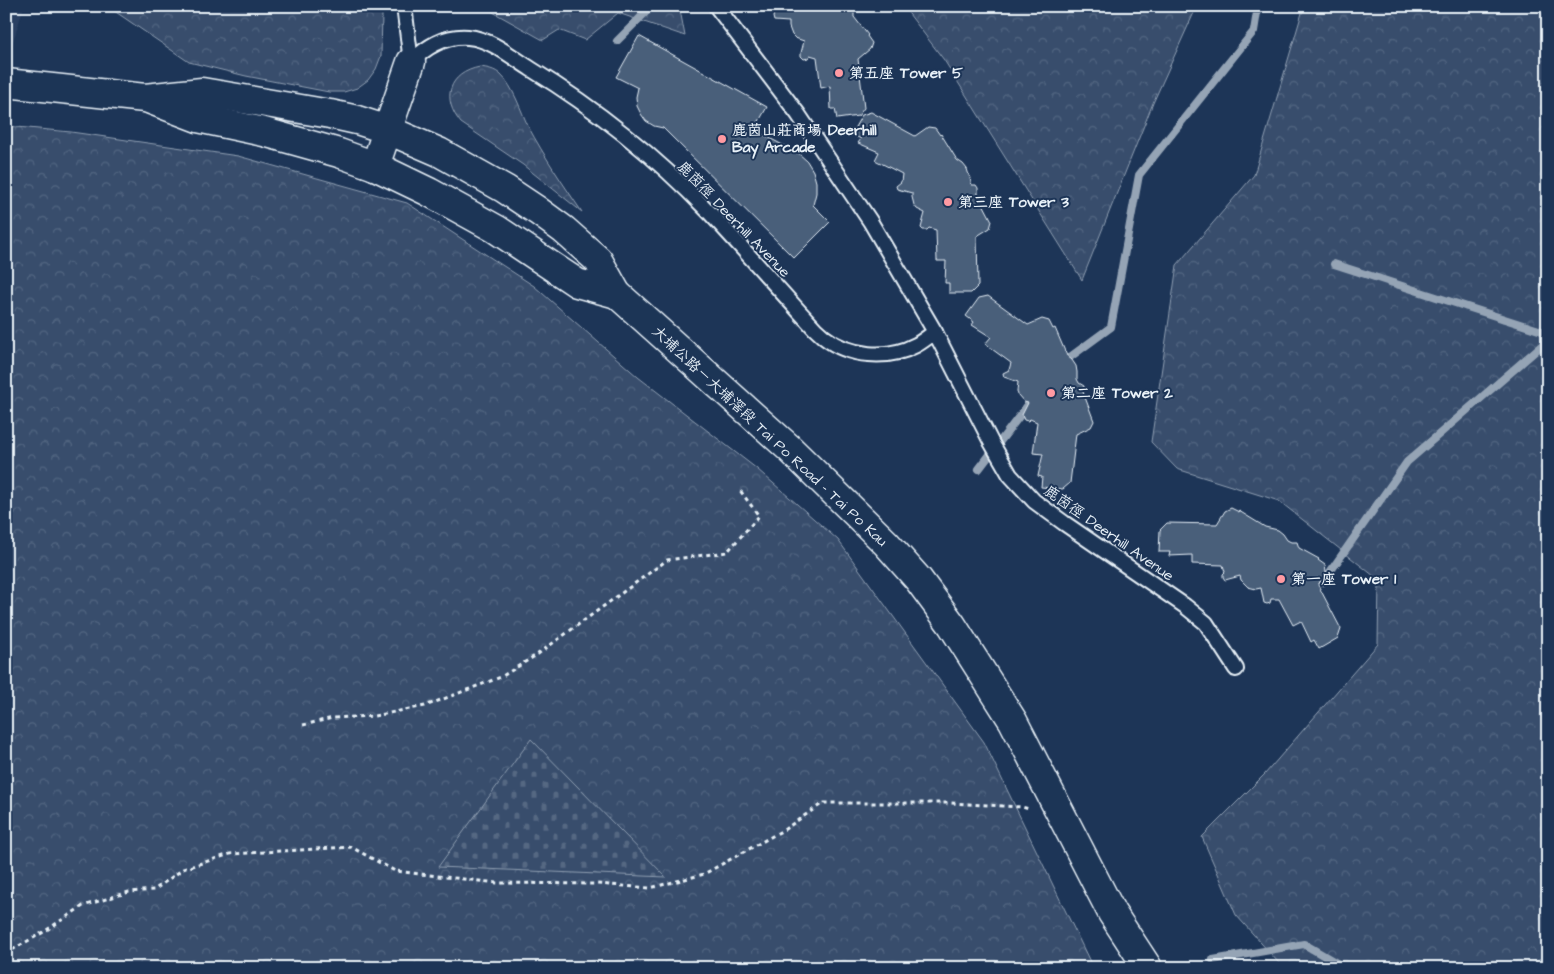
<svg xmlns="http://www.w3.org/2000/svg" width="1554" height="974" font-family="'Architects Daughter','LXGW WenKai TC',sans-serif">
  <defs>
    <pattern id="forest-crowns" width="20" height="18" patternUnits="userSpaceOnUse" patternTransform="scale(1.25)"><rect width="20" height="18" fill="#374d6c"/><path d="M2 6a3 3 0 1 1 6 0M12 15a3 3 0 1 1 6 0" fill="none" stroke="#546782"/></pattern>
    <pattern id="cemetery-stones" width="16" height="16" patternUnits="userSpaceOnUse" patternTransform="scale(1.25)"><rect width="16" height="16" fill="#374d6c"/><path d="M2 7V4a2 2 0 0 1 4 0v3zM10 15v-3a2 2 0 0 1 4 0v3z" fill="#546782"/></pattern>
  </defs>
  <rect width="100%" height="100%" fill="#1d3557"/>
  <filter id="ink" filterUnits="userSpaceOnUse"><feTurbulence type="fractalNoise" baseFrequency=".02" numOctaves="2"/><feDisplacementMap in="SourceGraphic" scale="10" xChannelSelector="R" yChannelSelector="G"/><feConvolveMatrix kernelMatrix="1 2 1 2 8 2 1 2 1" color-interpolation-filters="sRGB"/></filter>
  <g filter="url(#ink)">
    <polygon fill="#2a4162" points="6,6 24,6 10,51 6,51"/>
    <g fill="url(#forest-crowns)" stroke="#909fb2">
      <polygon points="107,6 381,6 382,15 381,56 376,69 368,80 357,88 344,92 329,92 246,76 189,62"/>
      <polygon points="426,6 669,6 680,10 685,36 618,13 585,40 559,30 543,40 491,11 434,10"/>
      <polygon points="903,6 1197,6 1153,103 1082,280 944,60"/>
      <polygon points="1304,6 1548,6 1548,955 1525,968 1285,968 1278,962 1236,915 1202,837 1265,774 1378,644 1379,580 1279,501 1177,469 1151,442 1177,265 1254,175"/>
      <path d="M480,67C487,68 495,69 501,75C513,86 521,111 528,126C544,156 563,184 582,212L523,165L461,123C441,99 448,73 480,67Z"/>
      <polygon points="6,126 71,132 238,156 407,203 534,286 638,377 757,469 838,540 984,742 1093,968 6,968"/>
    </g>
    <polygon fill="url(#cemetery-stones)" stroke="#909fb2" points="531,739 666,877 438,867"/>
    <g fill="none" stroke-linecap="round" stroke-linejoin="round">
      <g stroke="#95a4b5" stroke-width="8">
        <polyline points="617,41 652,6"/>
        <polyline points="1334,264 1548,333"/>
        <polyline points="1062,363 1111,327 1139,175 1254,31 1258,6"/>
        <polyline points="979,469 1031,401"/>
        <polyline points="1323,582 1407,462 1548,340"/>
        <polyline points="1213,960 1304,944 1345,968"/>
      </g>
    </g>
    <g fill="#495e7a" stroke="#e8f1f8">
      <polygon points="777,6 846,6 848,9 852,9 854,11 854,17 868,35 867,36 872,43 870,49 858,59 864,108 858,116 837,119 835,109 831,109 830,86 821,88 817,57 810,55 808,58 804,59 801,56 801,53 804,41 795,38 792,35 789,27 789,22 774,21 773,17 774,14 777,13"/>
      <polygon points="639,36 767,107 754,130 798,153 807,161 813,171 816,182 816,193 813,205 830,222 794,258 663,128 654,126 646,121 641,114 637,106 636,97 638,88 616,77"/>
      <polygon points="871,112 915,136 928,127 935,128 940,135 941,134 957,160 963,164 967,169 972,185 976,185 978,188 978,194 992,221 990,228 977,236 978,286 971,293 949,293 949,283 945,283 946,261 937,261 936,230 929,228 927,230 923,230 921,228 925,213 917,209 914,205 912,197 912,193 897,189 896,186 901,182 902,174 875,160 879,152 858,143 861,139 851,134 862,115"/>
      <polygon points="988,296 1028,325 1042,319 1049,321 1053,329 1055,328 1067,356 1072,360 1076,366 1077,372 1077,379 1079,383 1084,386 1083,392 1094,421 1091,427 1076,434 1070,483 1063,489 1041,487 1042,477 1038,476 1043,454 1033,453 1037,422 1030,419 1028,421 1024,420 1022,415 1028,403 1024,402 1018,395 1017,391 1018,382 1004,377 1003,373 1009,370 1011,363 985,344 991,337 972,325 974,322 966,316 979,298"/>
      <polygon points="1231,508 1239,512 1239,511 1265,527 1278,530 1283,534 1287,540 1291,542 1297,542 1299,548 1319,559 1318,560 1325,565 1326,572 1318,585 1341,629 1338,638 1319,649 1314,640 1311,642 1301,621 1293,625 1279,599 1271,599 1270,603 1267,604 1264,603 1261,588 1256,589 1248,587 1241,580 1240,576 1225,580 1223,577 1223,574 1225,572 1223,565 1192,564 1192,555 1169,556 1170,552 1159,552 1160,530 1167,523 1217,524 1225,511"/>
    </g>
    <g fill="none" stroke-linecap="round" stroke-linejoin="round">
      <g stroke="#e8f1f8" stroke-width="18">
        <g id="service">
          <polyline points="404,6 411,62"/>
          <polyline points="716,6 798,114 870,221 935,332 991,442 1010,475 1034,501 1064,523 1185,606 1206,623 1236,669"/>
          <path d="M411,62C426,47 445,35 468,37C491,39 512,57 531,69C595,108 656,157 708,211C742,247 774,284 807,320C812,326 818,332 824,337C849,357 888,360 916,345C922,342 929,336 935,332"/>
        </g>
      </g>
      <g stroke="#e8f1f8" stroke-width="31">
        <polyline id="minor" points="375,166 411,62"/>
      </g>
      <g stroke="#e8f1f8" stroke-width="31">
        <g id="secondary">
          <polyline points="6,83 145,98 202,92 330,114 357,120 388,130 439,152 505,189 538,211 564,230 598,260 617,294 789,448 886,543 918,579 952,625 1013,721 1112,913 1148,968"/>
          <polyline points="151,100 198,118 264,132 339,153 375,166 429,192 496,229 577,283 617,294"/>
        </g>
      </g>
      <g stroke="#e8f1f8" stroke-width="3" stroke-dasharray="4 4" stroke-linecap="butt">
        <polyline points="303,725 333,718 374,716 425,706 501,677 538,654 667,560 727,552 759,516 739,489"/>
        <polyline points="6,955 10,951 42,933 83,906 129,892 154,890 183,869 230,854 351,847 395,871 497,883 597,884 650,888 704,874 785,829 823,803 950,803 1022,807 1029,809"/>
      </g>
      <use href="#service" stroke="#1d3557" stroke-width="14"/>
      <use href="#minor" stroke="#1d3557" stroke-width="28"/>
      <use href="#secondary" stroke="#1d3557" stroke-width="28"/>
    </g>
  </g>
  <g fill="#ff9aa2" stroke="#1d3557" stroke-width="2">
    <circle cx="839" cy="73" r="5"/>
    <circle cx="722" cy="139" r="5"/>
    <circle cx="948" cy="202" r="5"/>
    <circle cx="1051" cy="393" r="5"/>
    <circle cx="1281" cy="579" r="5"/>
  </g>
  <g text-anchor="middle" stroke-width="4" stroke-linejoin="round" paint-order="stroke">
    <g font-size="15" font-weight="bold" fill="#e8f1f8" stroke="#1d3557" text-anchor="start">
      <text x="849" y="78">第五座 Tower 5</text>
      <text x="732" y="135">鹿茵山莊商場 Deerhill<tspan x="732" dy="17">Bay Arcade</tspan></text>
      <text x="958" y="207">第三座 Tower 3</text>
      <text x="1061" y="398">第二座 Tower 2</text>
      <text x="1291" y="584">第一座 Tower 1</text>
    </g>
    <g font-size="15" fill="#e8f1f8" stroke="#1d3557">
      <text transform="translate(734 219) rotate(46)" y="5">鹿茵徑 Deerhill Avenue</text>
      <text transform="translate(770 436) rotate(43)" y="5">大埔公路－大埔滘段 Tai Po Road – Tai Po Kau</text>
      <text transform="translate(1109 533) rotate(35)" y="5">鹿茵徑 Deerhill Avenue</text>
    </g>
  </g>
  <rect width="1554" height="974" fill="none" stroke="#1d3557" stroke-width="25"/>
  <rect x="12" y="12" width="1529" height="949" fill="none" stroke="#e8f1f8" stroke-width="2" filter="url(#ink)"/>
</svg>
